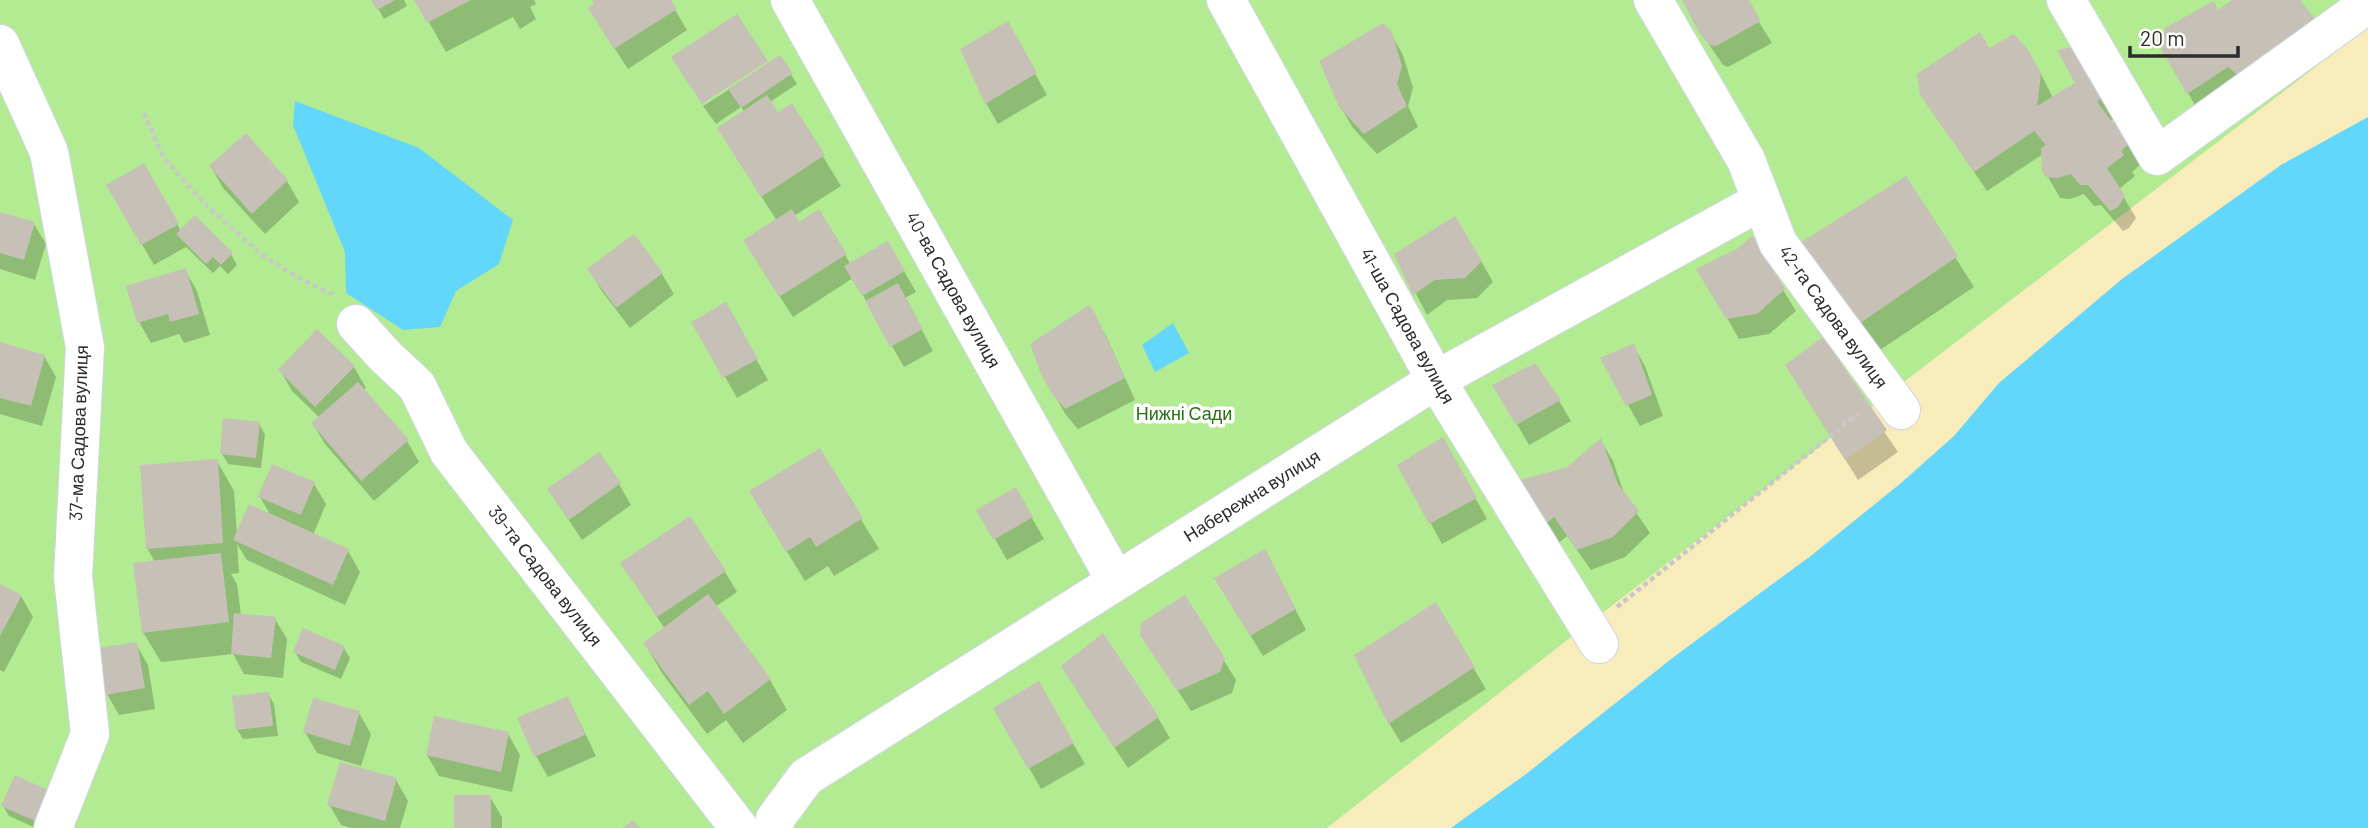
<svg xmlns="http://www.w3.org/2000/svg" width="2368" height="828" font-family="Barlow,sans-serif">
  <rect width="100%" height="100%" fill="#eee5db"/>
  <polygon fill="#b2eb91" points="0,0 2368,0 2368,27 1584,627 1327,828 0,828"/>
  <polygon fill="#f7ecba" points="2368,27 2368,117 2281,165 2122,279 1999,383 1954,436 1901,483 1812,555 1675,656 1526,774 1451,828 1327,828 1584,627"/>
  <g fill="#63d6fb">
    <polygon points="295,101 419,148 513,220 499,264 456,291 440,327 403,330 346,293 345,252 293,125"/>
    <polygon points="2368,117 2368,828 1451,828 1526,774 1675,656 1812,555 1901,483 1954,436 1999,383 2122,279 2281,165"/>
    <polygon points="1173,323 1189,353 1155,372 1142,345"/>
  </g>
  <g fill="#0003">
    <polygon points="373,0 404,0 407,6 384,19"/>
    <polygon points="416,0 534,0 536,4 530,7 536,19 520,29 513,17 446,52"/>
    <polygon points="593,0 669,0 687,30 628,69 602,29"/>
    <polygon points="1683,0 1745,0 1772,43 1728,67 1723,65 1696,25"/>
    <polygon points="2236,0 2298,0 2241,87 2200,114 2163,49"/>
    <polygon points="1007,24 1047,95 998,124 986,103"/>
    <polygon points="1391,34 1403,55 1413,88 1408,106 1418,127 1377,154 1353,128 1340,106"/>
    <polygon points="1988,51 2041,74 2052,96 2051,99 2077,84 2059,51 2120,113 2109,123 2119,124 2142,163 2132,172 2135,176 2119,189 2136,218 2129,228 2123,231 2101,205 2094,206 2084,194 2070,199 2060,198 2044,170 2043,154 1987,191 1921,94"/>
    <polygon points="780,57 797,84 770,102 777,115 792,106 841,186 794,216 799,224 819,211 851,265 888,243 916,292 905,298 933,351 904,367 853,278 793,317 757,261 777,221 737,158 745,112 741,107 716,124 703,106"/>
    <polygon points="246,136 287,181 299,202 265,234 223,188 211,167"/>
    <polygon points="144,166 181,231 231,254 237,265 228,274 220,266 213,273 186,247 154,265 108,185"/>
    <polygon points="1906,179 1974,287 1868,358 1812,278"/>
    <polygon points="0,214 34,224 46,244 35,280 0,269"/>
    <polygon points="1751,238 1796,311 1769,334 1739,339 1699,269 1738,250"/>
    <polygon points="1396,255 1481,261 1493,282 1477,298 1447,300 1427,315"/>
    <polygon points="589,269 662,274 674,294 630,328 601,290"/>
    <polygon points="185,270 197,291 210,335 184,343 179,334 151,343 139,322"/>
    <polygon points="725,305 768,380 737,398 694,322"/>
    <polygon points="1094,314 1106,336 1135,400 1078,429 1066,415 1042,374"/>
    <polygon points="1822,340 1898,452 1858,480 1800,386"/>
    <polygon points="0,344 44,356 56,377 42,426 0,414"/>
    <polygon points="1633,345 1645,366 1663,416 1640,426 1628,405"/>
    <polygon points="354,367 366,388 363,390 407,441 419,462 374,501 325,444 313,424 320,418 292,391 280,370"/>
    <polygon points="1495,386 1559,401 1571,421 1529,445"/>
    <polygon points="259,424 265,434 261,468 228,464 222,454"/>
    <polygon points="1442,439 1487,519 1442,544 1399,465"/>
    <polygon points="1601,441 1613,461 1625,496 1650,533 1625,557 1591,570 1567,536 1554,547 1542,527 1568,468"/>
    <polygon points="819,450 879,549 834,576 828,566 805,581 768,521"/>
    <polygon points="217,461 234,491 237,535 271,516 260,497 314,484 326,504 313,535 348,551 360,572 345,605 247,560 237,544 239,573 231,574 237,584 241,615 275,619 287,639 283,678 244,674 233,654 161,662 143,632 155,562 147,548"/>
    <polygon points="619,484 631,505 582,540 549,490"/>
    <polygon points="1016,490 1044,539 1007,560 979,511"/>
    <polygon points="725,572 737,592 715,607 770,680 787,710 743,743 726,720 707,734 662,673 645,644 665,629 635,584"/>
    <polygon points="1276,572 1306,630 1263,656 1228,599"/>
    <polygon points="0,586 21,596 33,617 4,672 0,670"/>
    <polygon points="1435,604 1486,689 1401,743 1389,723"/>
    <polygon points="1142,635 1223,659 1236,680 1232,693 1191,711"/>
    <polygon points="136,644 148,665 155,709 119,715 107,694"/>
    <polygon points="344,648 350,658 341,679 301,662 295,652"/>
    <polygon points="1038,683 1085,764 1041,789 995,708"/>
    <polygon points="1075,688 1158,718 1170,738 1128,768"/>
    <polygon points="268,694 274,704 278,736 243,739 237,729"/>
    <polygon points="568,698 596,756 548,777 536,756"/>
    <polygon points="359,713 371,734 361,766 317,753 305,732"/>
    <polygon points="508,734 520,755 512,792 439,776 427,755"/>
    <polygon points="396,780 408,801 400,828 351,828 341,825 329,804"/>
    <polygon points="49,792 36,828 9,816 3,806"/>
    <polygon points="490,797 502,817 502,828 456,828"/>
  </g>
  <g fill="#c6c0b7">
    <polygon points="371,0 395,0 377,10"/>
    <polygon points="414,0 471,0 427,23"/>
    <polygon points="592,0 671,0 677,9 614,49 588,8 594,4"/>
    <polygon points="1682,0 1749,0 1761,21 1716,46 1709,45 1698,31"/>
    <polygon points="2232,0 2300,0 2323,29 2247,83 2228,67 2187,94 2161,49 2165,28 2214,1 2218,10"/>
    <polygon points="737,14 768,61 702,104 671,57"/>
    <polygon points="1008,21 1037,73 985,104 960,49"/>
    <polygon points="1383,23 1392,32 1402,66 1397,84 1407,106 1364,134 1339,107 1319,61"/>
    <polygon points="1980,32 1989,48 2014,34 2029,51 2041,73 2037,106 2075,83 2057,50 2072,47 2109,91 2097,102 2112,122 2120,122 2132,141 2121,151 2124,155 2107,168 2125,196 2118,207 2110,211 2088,185 2080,185 2071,174 2057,178 2046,177 2042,171 2041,148 2046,145 2034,131 1974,172 1920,95 1917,74"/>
    <polygon points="780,55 793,73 741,108 728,89"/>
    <polygon points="767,95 778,112 792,103 825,155 761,197 717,128"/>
    <polygon points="246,133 288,180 252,214 209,166"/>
    <polygon points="144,163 179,224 141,245 106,185"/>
    <polygon points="1906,176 1958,256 1850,330 1792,248"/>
    <polygon points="792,209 799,222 819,209 847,254 779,297 743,240"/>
    <polygon points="0,212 35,222 24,260 0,253"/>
    <polygon points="195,215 233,253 221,265 213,257 206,264 176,234"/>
    <polygon points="1455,216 1482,261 1465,278 1435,280 1413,295 1394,254"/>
    <polygon points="634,234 663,273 616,308 587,269"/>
    <polygon points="1752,236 1785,289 1757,314 1726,319 1696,269 1737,249"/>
    <polygon points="888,241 905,271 862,296 844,266"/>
    <polygon points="186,268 199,314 170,322 168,314 137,323 126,286"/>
    <polygon points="898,283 923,329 890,347 865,301"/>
    <polygon points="726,302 758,359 723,378 691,322"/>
    <polygon points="1089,305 1095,313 1125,378 1065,409 1052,394 1041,374 1030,344"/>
    <polygon points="317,329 355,366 315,407 278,370"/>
    <polygon points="1823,337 1887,430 1845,460 1785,365"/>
    <polygon points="0,342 45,355 31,406 0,398"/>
    <polygon points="1634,343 1652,395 1626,406 1600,358"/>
    <polygon points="1535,363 1561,400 1516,425 1492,385"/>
    <polygon points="358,382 409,440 361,481 311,423"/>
    <polygon points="223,418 260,422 256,458 220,454"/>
    <polygon points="1443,437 1477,498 1429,524 1397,465"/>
    <polygon points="1601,438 1618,484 1639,511 1613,537 1577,550 1554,517 1541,528 1516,481 1567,467"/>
    <polygon points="820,448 863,518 816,547 810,537 786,552 749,491"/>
    <polygon points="599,452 621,483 569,520 547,489"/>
    <polygon points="218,459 223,543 146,549 140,465"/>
    <polygon points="272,464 315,482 301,515 258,497"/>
    <polygon points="1016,487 1033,517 993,540 976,510"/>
    <polygon points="249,504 349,549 333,585 233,540"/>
    <polygon points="690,516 726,571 657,617 620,563"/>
    <polygon points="1265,549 1296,609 1250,636 1214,578"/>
    <polygon points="221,553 229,622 142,633 133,563"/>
    <polygon points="0,584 22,595 0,636"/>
    <polygon points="708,594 771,679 724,714 708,691 689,705 643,643"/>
    <polygon points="1185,595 1225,658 1220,672 1177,691 1140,635 1141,623"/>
    <polygon points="1436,602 1475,667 1388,724 1354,655"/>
    <polygon points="234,613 276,617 271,658 231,654"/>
    <polygon points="303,628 345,646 335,670 293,652"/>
    <polygon points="1103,633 1159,717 1114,748 1061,666"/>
    <polygon points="137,642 145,688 105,695 98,648"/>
    <polygon points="1039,681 1074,743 1028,769 993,708"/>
    <polygon points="269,692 273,726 236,730 232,696"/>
    <polygon points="568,696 585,735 534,757 517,718"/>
    <polygon points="313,698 360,711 350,746 303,732"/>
    <polygon points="434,716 509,732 501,772 426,755"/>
    <polygon points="340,762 397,778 385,821 327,805"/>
    <polygon points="15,775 50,791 37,822 1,806"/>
    <rect x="454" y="795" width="37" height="33"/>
    <polygon points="633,820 640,828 623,828"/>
  </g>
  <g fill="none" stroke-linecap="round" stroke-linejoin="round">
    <g stroke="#d0d5e5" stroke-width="40">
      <g id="minor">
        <polyline points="790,0 1116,581"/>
        <polyline points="1226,0 1436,380 1599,644"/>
        <polyline points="1653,0 1746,160 1778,243 1901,410"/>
        <polyline points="2066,0 2157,156 2368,4"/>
        <polyline points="0,44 49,152 85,347 73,577 90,734 53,828"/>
        <polyline points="356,324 384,355 417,386 449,452 739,828"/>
        <polyline points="774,828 775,819 806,777 1436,380 1761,201"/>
      </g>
    </g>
    <g stroke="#c8c8c8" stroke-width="4.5" stroke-dasharray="5 3.5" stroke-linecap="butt">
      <polyline points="144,113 163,157 208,207 261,254 299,278 333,295"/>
      <polyline points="1617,607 1859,413"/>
    </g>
    <use href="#minor" stroke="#fff" stroke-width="38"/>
  </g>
  <g text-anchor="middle" stroke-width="7" stroke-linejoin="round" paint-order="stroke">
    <g font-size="18" fill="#2b2b2b" stroke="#fff">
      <text transform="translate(953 290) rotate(61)" y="6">40-ва Садова вулиця</text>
      <text transform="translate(1833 317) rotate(54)" y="6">42-га Садова вулиця</text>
      <text transform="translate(1407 326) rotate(61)" y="6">41-ша Садова вулиця</text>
      <text transform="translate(79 433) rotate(-88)" y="6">37-ма Садова вулиця</text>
      <text transform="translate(1252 496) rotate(-32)" y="6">Набережна вулиця</text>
      <text transform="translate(545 576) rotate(52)" y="6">39-та Садова вулиця</text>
    </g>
    <g font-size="18" fill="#287012" stroke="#fff">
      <text x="1184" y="420">Нижні Сади</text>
    </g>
  </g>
  <path d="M2130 46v10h108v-10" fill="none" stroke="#2b2b2b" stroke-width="3.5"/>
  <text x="2140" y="46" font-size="21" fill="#2b2b2b" stroke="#ffffff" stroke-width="5" paint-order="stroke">20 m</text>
</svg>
